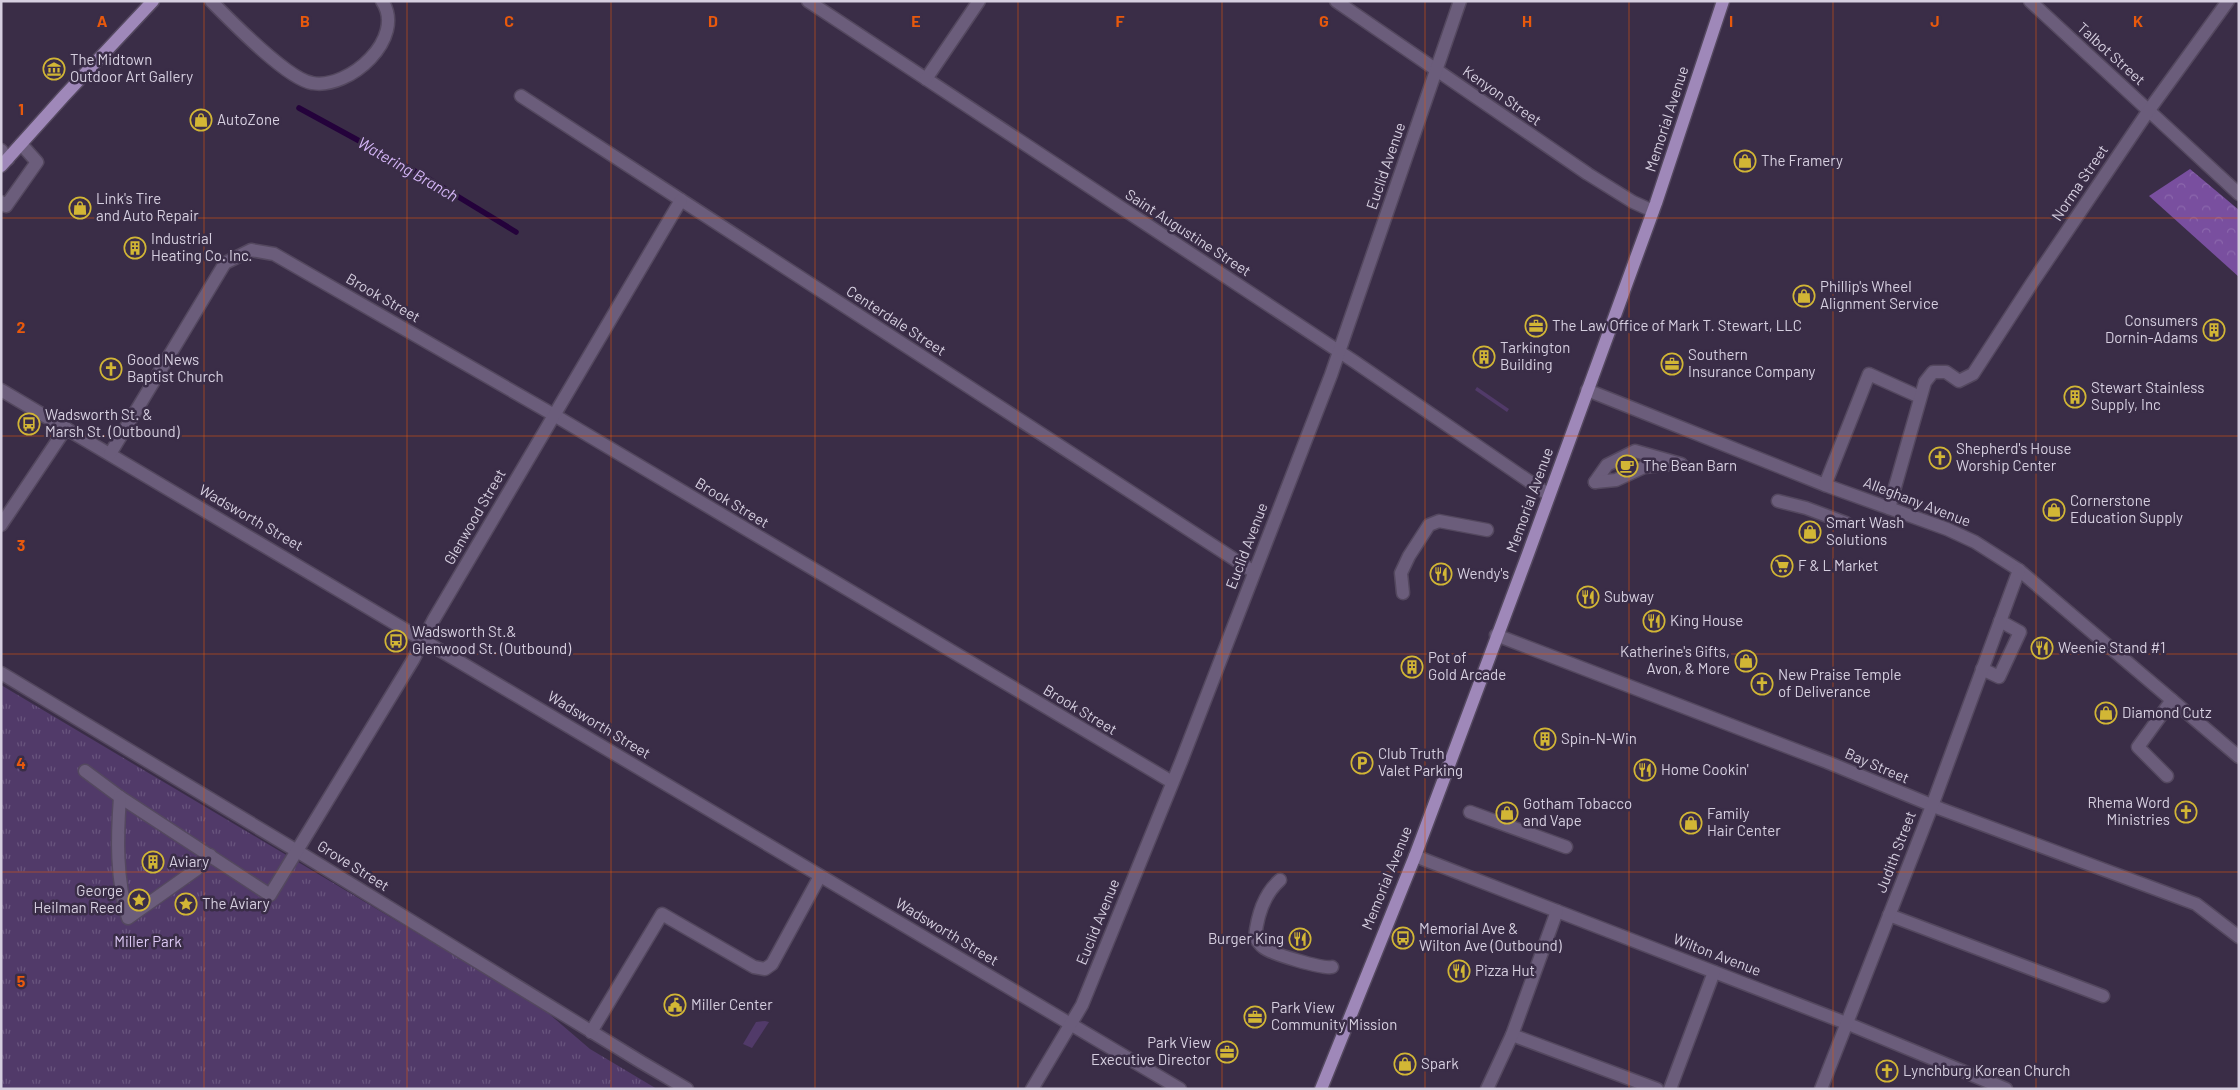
<svg xmlns="http://www.w3.org/2000/svg" width="2240" height="1090" font-family="Barlow,sans-serif">
  <defs>
    <pattern id="forest-crowns" width="20" height="18" patternUnits="userSpaceOnUse" patternTransform="scale(1.25)"><rect width="20" height="18" fill="#794f9f"/><path d="M2 6a3 3 0 1 1 6 0M12 15a3 3 0 1 1 6 0" fill="none" stroke="#8b67ac"/></pattern>
    <pattern id="park-tufts" width="24" height="20" patternUnits="userSpaceOnUse" patternTransform="scale(1.25)"><rect width="24" height="20" fill="#513a69"/><path d="M3 7l-1-3M5 7V3M7 7l1-3M15 17l-1-3M17 17v-4M19 17l1-3" fill="none" stroke="#69557e"/></pattern>
  </defs>
  <rect width="100%" height="100%" fill="#3a2d47"/>
  <polygon fill="url(#forest-crowns)" points="2190,169 2239,210 2239,277 2149,196"/>
  <polygon fill="url(#park-tufts)" points="1,685 541,1007 590,1049 657,1089 1,1089"/>
  <g fill="#513a69">
    <polygon points="1477,387 1509,409 1507,412 1475,390"/>
    <polygon points="765,1021 769,1022 752,1048 743,1044 756,1022"/>
  </g>
  <g fill="none" stroke-linecap="round" stroke-linejoin="round">
    <polyline stroke="#24023b" stroke-width="5.5" points="299,108 429,179 516,232"/>
    <g stroke="#54485f" stroke-width="15">
      <g id="minor">
        <path d="M211,1C230,20 287,79 312,83C349,90 407,38 382,1"/>
        <polyline points="808,1 1355,362 1549,495"/>
        <polyline points="1336,1 1588,174 1633,202 1653,211"/>
        <polyline points="2030,1 2239,194"/>
        <polyline points="926,79 979,1"/>
        <polyline points="521,96 1254,572"/>
        <polyline points="1,150 8,159"/>
        <polyline points="1,202 6,206 37,162 21,144"/>
        <polyline points="1,390 1180,1089"/>
        <polyline points="1587,390 1825,485 1947,529 1975,542 2019,570 2239,757"/>
        <polyline points="110,454 225,263 251,250 274,254 554,415 1172,782"/>
        <polyline points="1595,482 1607,465 1635,451 1681,464"/>
        <polyline points="1595,482 1616,480 1644,467 1672,464"/>
        <polyline points="1825,485 1869,374 1920,397"/>
        <polyline points="1778,501 1806,508 1846,523"/>
        <polyline points="1889,508 1925,382 1933,372 1946,372 1959,381 1973,374 2032,283 2149,110 2228,1"/>
        <polyline points="1,525 66,428"/>
        <polyline points="1403,593 1401,573 1409,556 1429,525 1439,521 1487,530"/>
        <polyline points="1496,635 1827,762 1941,809 2196,904 2239,937"/>
        <polyline points="1982,669 1999,677 2020,632 2000,621"/>
        <polyline points="1,673 297,851 641,1062 687,1089"/>
        <polyline points="85,771 120,797 270,895 413,660 434,619 681,200"/>
        <polyline points="2167,776 2138,747 2172,700"/>
        <path d="M120,797C117,837 116,879 128,918L197,869L210,855"/>
        <polyline points="1470,812 1566,847"/>
        <polyline points="1415,856 1846,1023 2006,1089"/>
        <path d="M1280,880C1264,894 1257,917 1255,938C1258,941 1260,945 1263,947C1271,954 1323,969 1332,967"/>
        <polyline points="1889,915 2103,996"/>
        <polyline points="591,1032 662,914 754,967 765,969 772,964 820,876"/>
        <polyline points="1512,1035 1657,1089"/>
        <polyline points="1032,1089 1082,1005 1181,762 1331,375 1460,1"/>
        <polyline points="1487,1089 1512,1035 1557,911"/>
        <polyline points="1670,1089 1714,972"/>
        <polyline points="1821,1089 1932,806 2019,570"/>
      </g>
    </g>
    <g stroke="#54485f" stroke-width="15">
      <g id="major">
        <polyline points="1,166 64,96 153,1"/>
        <polyline points="1321,1089 1415,856 1528,554 1656,203 1723,1"/>
      </g>
    </g>
    <use href="#minor" stroke="#6b5d7b" stroke-width="12"/>
    <use href="#major" stroke="#9f88b9" stroke-width="12"/>
  </g>
  <path fill="none" stroke="#e8590c" stroke-width="1" stroke-opacity="0.55" d="M204,1V1089M407,1V1089M611,1V1089M815,1V1089M1018,1V1089M1222,1V1089M1425,1V1089M1629,1V1089M1833,1V1089M2036,1V1089M1,218H2239M1,436H2239M1,654H2239M1,872H2239"/>
  <defs>
    <g id="museum-ring" transform="scale(1.125)"><circle r="9.5" fill="#3a2d47" stroke="#d2b635" stroke-width="1.5"/><path d="M0-6L6-3V-2H-6V-3ZM-5-1h2V3h-2ZM-1-1h2V3h-2ZM3-1h2V3H3ZM-6 4H6V6H-6Z" fill="#d2b635"/></g>
    <g id="shop-ring" transform="scale(1.125)"><circle r="9.5" fill="#3a2d47" stroke="#d2b635" stroke-width="1.5"/><path d="M-5-2.5h2.3a2.7 3.5 0 0 1 5.4 0H5L5.5 6h-11ZM-1.5-2.5h3a1.5 2.3 0 0 0-3 0Z" fill="#d2b635"/></g>
    <g id="building-ring" transform="scale(1.125)"><circle r="9.5" fill="#3a2d47" stroke="#d2b635" stroke-width="1.5"/><path d="M-4-6H4V6H1V3H-1V6H-4ZM-2.5-4.3h1.7v1.8h-1.7ZM.8-4.3h1.7v1.8H.8ZM-2.5-1h1.7V.8h-1.7ZM.8-1h1.7V.8H.8Z" fill="#d2b635"/></g>
    <g id="office-ring" transform="scale(1.125)"><circle r="9.5" fill="#3a2d47" stroke="#d2b635" stroke-width="1.5"/><path d="M-6-3h4V-5.5h4V-3h4V5H-6ZM-1-4.5V-3h2v-1.5ZM-6 0V1H6V0Z" fill="#d2b635"/></g>
    <g id="church-ring" transform="scale(1.125)"><circle r="9.5" fill="#3a2d47" stroke="#d2b635" stroke-width="1.5"/><path d="M-1.2-6h2.4v3.5h3.3v2.4h-3.3V6h-2.4V-.1h-3.3v-2.4h3.3Z" fill="#d2b635"/></g>
    <g id="bus-ring" transform="scale(1.125)"><circle r="9.5" fill="#3a2d47" stroke="#d2b635" stroke-width="1.5"/><path d="M-5-6H5V4H4V6H2V4H-2V6H-4V4H-5ZM-3.5-4V0h7V-4ZM-3.5 1.2v1.5H-2V1.2ZM2 1.2v1.5H3.5V1.2Z" fill="#d2b635"/></g>
    <g id="cafe-ring" transform="scale(1.125)"><circle r="9.5" fill="#3a2d47" stroke="#d2b635" stroke-width="1.5"/><path d="M-5.5-4.5H6V0H3Q3 3.5 0 3.5H-2.5Q-5.5 3.5-5.5 0ZM3-3.2v2h1.7v-2ZM-6 4.5H4V6H-6Z" fill="#d2b635"/></g>
    <g id="supermarket-ring" transform="scale(1.125)"><circle r="9.5" fill="#3a2d47" stroke="#d2b635" stroke-width="1.5"/><path d="M-6-5.5h2.5l.6 2H6L4.5 2H-2.5L-4.4-4H-6ZM-1.5 3.2a1.3 1.3 0 1 0 .1 0ZM3 3.2a1.3 1.3 0 1 0 .1 0Z" fill="#d2b635"/></g>
    <g id="restaurant-ring" transform="scale(1.125)"><circle r="9.5" fill="#3a2d47" stroke="#d2b635" stroke-width="1.5"/><path d="M-5-6h1v4h1v-4h1v4h1v-4h1v5L-1.5 .5V6h-2V.5L-5-1ZM5-6V6H3V1.5H1.5Q1.5-4 5-6Z" fill="#d2b635"/></g>
    <g id="parking-ring" transform="scale(1.125)"><circle r="9.5" fill="#3a2d47" stroke="#d2b635" stroke-width="1.5"/><path d="M-3.5-5.5H1a3.5 3.5 0 0 1 0 7H-1V5.5H-3.5ZM-1-3.4V-.6H.8a1.4 1.4 0 0 0 0-2.8Z" fill="#d2b635"/></g>
    <g id="sight-ring" transform="scale(1.125)"><circle r="9.5" fill="#3a2d47" stroke="#d2b635" stroke-width="1.5"/><path d="M0-6L1.8-2.2L6-1.7L2.9 1.2L3.7 5.4L0 3.3L-3.7 5.4L-2.9 1.2L-6-1.7L-1.8-2.2Z" fill="#d2b635"/></g>
    <g id="civic-ring" transform="scale(1.125)"><circle r="9.5" fill="#3a2d47" stroke="#d2b635" stroke-width="1.5"/><path d="M-.6-6.5H3V-4.5H.6V-3L4-1V1h2V6H-6V1h2V-1L-.6-3ZM-1.2 2.5V6h2.4V2.5Z" fill="#d2b635"/></g>
  </defs>
  <g fill-rule="evenodd">
    <use href="#museum-ring" x="54" y="69"/>
    <use href="#shop-ring" x="201" y="120"/>
    <use href="#shop-ring" x="1745" y="161"/>
    <use href="#shop-ring" x="80" y="208"/>
    <use href="#building-ring" x="135" y="248"/>
    <use href="#shop-ring" x="1804" y="296"/>
    <use href="#office-ring" x="1536" y="326"/>
    <use href="#building-ring" x="2214" y="330"/>
    <use href="#building-ring" x="1484" y="357"/>
    <use href="#office-ring" x="1672" y="364"/>
    <use href="#church-ring" x="111" y="369"/>
    <use href="#building-ring" x="2075" y="397"/>
    <use href="#bus-ring" x="29" y="424"/>
    <use href="#church-ring" x="1940" y="458"/>
    <use href="#cafe-ring" x="1627" y="466"/>
    <use href="#shop-ring" x="2054" y="510"/>
    <use href="#shop-ring" x="1810" y="532"/>
    <use href="#supermarket-ring" x="1782" y="566"/>
    <use href="#restaurant-ring" x="1441" y="574"/>
    <use href="#restaurant-ring" x="1588" y="597"/>
    <use href="#restaurant-ring" x="1654" y="621"/>
    <use href="#bus-ring" x="396" y="641"/>
    <use href="#restaurant-ring" x="2042" y="648"/>
    <use href="#shop-ring" x="1746" y="661"/>
    <use href="#building-ring" x="1412" y="667"/>
    <use href="#church-ring" x="1762" y="684"/>
    <use href="#shop-ring" x="2106" y="713"/>
    <use href="#building-ring" x="1545" y="739"/>
    <use href="#parking-ring" x="1362" y="763"/>
    <use href="#restaurant-ring" x="1645" y="770"/>
    <use href="#church-ring" x="2186" y="812"/>
    <use href="#shop-ring" x="1507" y="813"/>
    <use href="#shop-ring" x="1691" y="823"/>
    <use href="#building-ring" x="153" y="862"/>
    <use href="#sight-ring" x="139" y="900"/>
    <use href="#sight-ring" x="186" y="904"/>
    <use href="#bus-ring" x="1403" y="938"/>
    <use href="#restaurant-ring" x="1300" y="939"/>
    <use href="#restaurant-ring" x="1459" y="971"/>
    <use href="#civic-ring" x="675" y="1005"/>
    <use href="#office-ring" x="1255" y="1017"/>
    <use href="#office-ring" x="1227" y="1052"/>
    <use href="#shop-ring" x="1405" y="1064"/>
    <use href="#church-ring" x="1887" y="1071"/>
  </g>
  <g text-anchor="middle" stroke-width="5" stroke-linejoin="round" paint-order="stroke">
    <g font-size="15" fill="#d6cfe0" stroke="#3a2d47">
      <text transform="translate(2111 54) rotate(42)" y="5">Talbot Street</text>
      <text transform="translate(1502 96) rotate(35)" y="5">Kenyon Street</text>
      <text transform="translate(1667 119) rotate(-72)" y="5">Memorial Avenue</text>
      <text transform="translate(1386 166) rotate(-71)" y="5">Euclid Avenue</text>
      <text transform="translate(2080 183) rotate(-56)" y="5">Norma Street</text>
      <text transform="translate(1188 233) rotate(33)" y="5">Saint Augustine Street</text>
      <text transform="translate(383 298) rotate(30)" y="5">Brook Street</text>
      <text transform="translate(896 321) rotate(33)" y="5">Centerdale Street</text>
      <text transform="translate(1530 500) rotate(-70)" y="5">Memorial Avenue</text>
      <text transform="translate(1917 502) rotate(21)" y="5">Alleghany Avenue</text>
      <text transform="translate(732 503) rotate(31)" y="5">Brook Street</text>
      <text transform="translate(475 517) rotate(-60)" y="5">Glenwood Street</text>
      <text transform="translate(251 518) rotate(30)" y="5">Wadsworth Street</text>
      <text transform="translate(1247 546) rotate(-69)" y="5">Euclid Avenue</text>
      <text transform="translate(1080 710) rotate(31)" y="5">Brook Street</text>
      <text transform="translate(599 725) rotate(31)" y="5">Wadsworth Street</text>
      <text transform="translate(1877 766) rotate(23)" y="5">Bay Street</text>
      <text transform="translate(1896 852) rotate(-69)" y="5">Judith Street</text>
      <text transform="translate(353 866) rotate(32)" y="5">Grove Street</text>
      <text transform="translate(1387 878) rotate(-68)" y="5">Memorial Avenue</text>
      <text transform="translate(1098 922) rotate(-68)" y="5">Euclid Avenue</text>
      <text transform="translate(947 932) rotate(31)" y="5">Wadsworth Street</text>
      <text transform="translate(1717 955) rotate(21)" y="5">Wilton Avenue</text>
    </g>
    <g font-size="15" fill="#d6cfe0" stroke="#3a2d47" text-anchor="start">
      <text x="70" y="65">The Midtown<tspan x="70" dy="17">Outdoor Art Gallery</tspan></text>
      <text x="217" y="125">AutoZone</text>
      <text x="1761" y="166">The Framery</text>
      <text x="96" y="204">Link's Tire<tspan x="96" dy="17">and Auto Repair</tspan></text>
      <text x="151" y="244">Industrial<tspan x="151" dy="17">Heating Co. Inc.</tspan></text>
      <text x="1820" y="292">Phillip's Wheel<tspan x="1820" dy="17">Alignment Service</tspan></text>
      <text x="2198" y="326" text-anchor="end">Consumers<tspan x="2198" dy="17">Dornin-Adams</tspan></text>
      <text x="1552" y="331">The Law Office of Mark T. Stewart, LLC</text>
      <text x="1500" y="353">Tarkington<tspan x="1500" dy="17">Building</tspan></text>
      <text x="1688" y="360">Southern<tspan x="1688" dy="17">Insurance Company</tspan></text>
      <text x="127" y="365">Good News<tspan x="127" dy="17">Baptist Church</tspan></text>
      <text x="2091" y="393">Stewart Stainless<tspan x="2091" dy="17">Supply, Inc</tspan></text>
      <text x="45" y="420">Wadsworth St. &amp;<tspan x="45" dy="17">Marsh St. (Outbound)</tspan></text>
      <text x="1956" y="454">Shepherd's House<tspan x="1956" dy="17">Worship Center</tspan></text>
      <text x="1643" y="471">The Bean Barn</text>
      <text x="2070" y="506">Cornerstone<tspan x="2070" dy="17">Education Supply</tspan></text>
      <text x="1826" y="528">Smart Wash<tspan x="1826" dy="17">Solutions</tspan></text>
      <text x="1798" y="571">F &amp; L Market</text>
      <text x="1457" y="579">Wendy's</text>
      <text x="1604" y="602">Subway</text>
      <text x="1670" y="626">King House</text>
      <text x="412" y="637">Wadsworth St.&amp;<tspan x="412" dy="17">Glenwood St. (Outbound)</tspan></text>
      <text x="2058" y="653">Weenie Stand #1</text>
      <text x="1730" y="657" text-anchor="end">Katherine's Gifts,<tspan x="1730" dy="17">Avon, &amp; More</tspan></text>
      <text x="1428" y="663">Pot of<tspan x="1428" dy="17">Gold Arcade</tspan></text>
      <text x="1778" y="680">New Praise Temple<tspan x="1778" dy="17">of Deliverance</tspan></text>
      <text x="2122" y="718">Diamond Cutz</text>
      <text x="1561" y="744">Spin-N-Win</text>
      <text x="1378" y="759">Club Truth<tspan x="1378" dy="17">Valet Parking</tspan></text>
      <text x="1661" y="775">Home Cookin'</text>
      <text x="2170" y="808" text-anchor="end">Rhema Word<tspan x="2170" dy="17">Ministries</tspan></text>
      <text x="1523" y="809">Gotham Tobacco<tspan x="1523" dy="17">and Vape</tspan></text>
      <text x="1707" y="819">Family<tspan x="1707" dy="17">Hair Center</tspan></text>
      <text x="169" y="867">Aviary</text>
      <text x="123" y="896" text-anchor="end">George<tspan x="123" dy="17">Heilman Reed</tspan></text>
      <text x="202" y="909">The Aviary</text>
      <text x="1419" y="934">Memorial Ave &amp;<tspan x="1419" dy="17">Wilton Ave (Outbound)</tspan></text>
      <text x="1284" y="944" text-anchor="end">Burger King</text>
      <text x="1475" y="976">Pizza Hut</text>
      <text x="691" y="1010">Miller Center</text>
      <text x="1271" y="1013">Park View<tspan x="1271" dy="17">Community Mission</tspan></text>
      <text x="1211" y="1048" text-anchor="end">Park View<tspan x="1211" dy="17">Executive Director</tspan></text>
      <text x="1421" y="1069">Spark</text>
      <text x="1903" y="1076">Lynchburg Korean Church</text>
    </g>
    <g font-size="15" fill="#ddc9f5" stroke="#3a2d47">
      <text x="148" y="947">Miller Park</text>
    </g>
    <g font-size="16" font-style="italic" fill="#d4b5f6" stroke="#3a2d47">
      <text transform="translate(408 169) rotate(30)" y="6">Watering Branch</text>
    </g>
  </g>
  <g font-size="16" text-anchor="middle" font-weight="bold" fill="#e8590c" stroke="#3a2d47" stroke-width="5" stroke-linejoin="round" paint-order="stroke">
    <text x="102" y="27">A</text>
    <text x="305" y="27">B</text>
    <text x="509" y="27">C</text>
    <text x="713" y="27">D</text>
    <text x="916" y="27">E</text>
    <text x="1120" y="27">F</text>
    <text x="1324" y="27">G</text>
    <text x="1527" y="27">H</text>
    <text x="1731" y="27">I</text>
    <text x="1935" y="27">J</text>
    <text x="2138" y="27">K</text>
    <text x="21" y="115">1</text>
    <text x="21" y="333">2</text>
    <text x="21" y="551">3</text>
    <text x="21" y="769">4</text>
    <text x="21" y="987">5</text>
  </g>
  <rect width="2240" height="1090" fill="none" stroke="#d6cfe0" stroke-width="5"/>
</svg>
